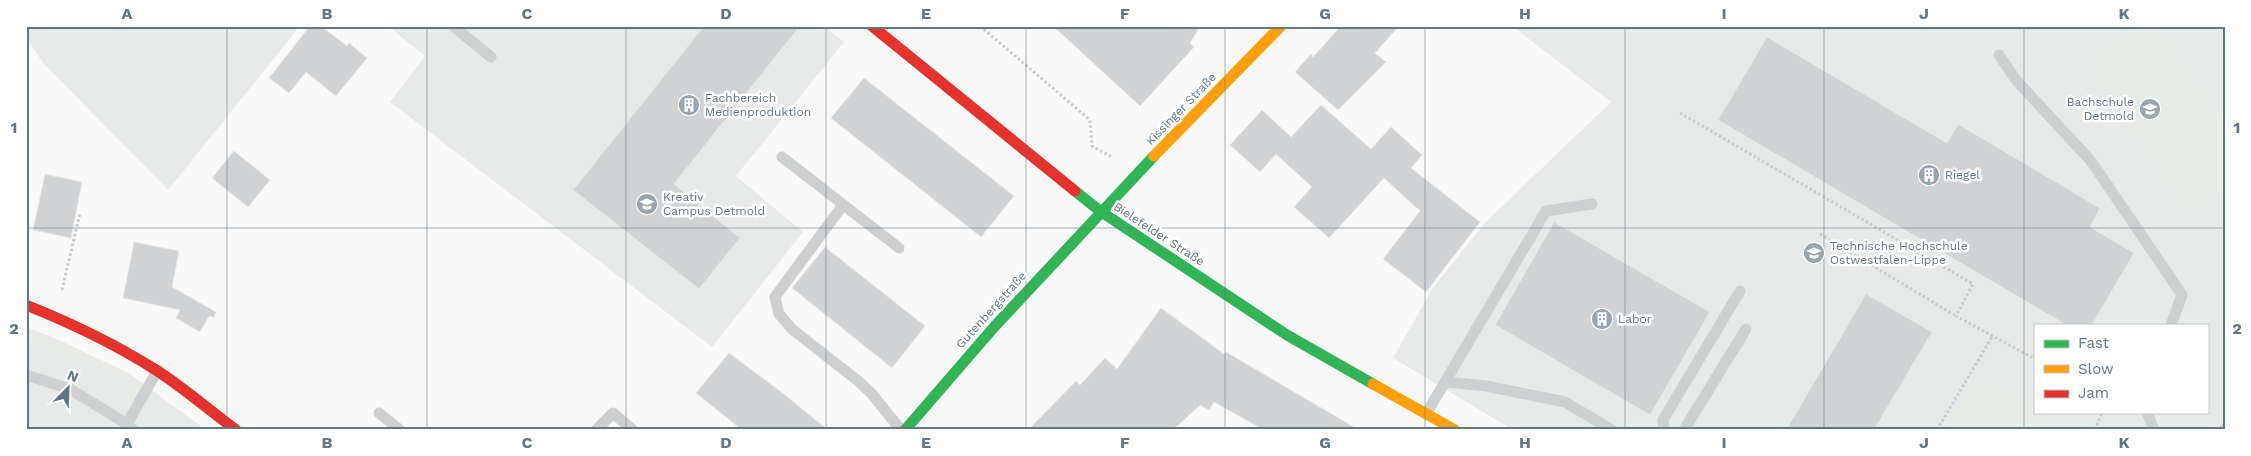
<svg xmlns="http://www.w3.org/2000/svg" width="2251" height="456" font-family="'Work Sans',sans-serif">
  <rect width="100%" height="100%" fill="#f9f9f9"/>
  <g fill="#e8e9e9" fill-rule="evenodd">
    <polygon points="26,26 300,26 168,190 44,64 26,38"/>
    <polygon points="388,26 824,26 844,42 736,176 803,232 712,347 390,102 425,56"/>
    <path d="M1512,26H2225V430H1513L1393,358L1433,288L1485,223L1611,102ZM2035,325H2207V412H2035Z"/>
    <polygon points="26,327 59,340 130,374 206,430 26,430"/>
  </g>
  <g fill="#e8ebe6">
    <polygon points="2143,26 2158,26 2225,127 2225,188 2189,211 2089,62"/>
    <path d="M26,330C67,345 107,362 144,386L133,399L124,405L119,402L129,380L89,362L26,341Z"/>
    <polygon points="1971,380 2035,405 2035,412 2051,412 2041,430 1949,430"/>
  </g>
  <g fill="#d0d2d3" stroke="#e8e8e8">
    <polygon points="310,26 321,26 347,46 349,43 367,58 336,96 306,72 289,93 269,78"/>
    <polygon points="704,26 800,26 674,184 740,238 699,289 573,190"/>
    <polygon points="1053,26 1200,26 1190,43 1194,47 1140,106"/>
    <polygon points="1341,26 1399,26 1375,53 1386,62 1338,110 1295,72 1311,54 1313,57"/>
    <polygon points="1767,37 1947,143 1958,124 2100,208 2090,227 2134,253 2092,325 2066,325 1718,120"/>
    <polygon points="864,78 1014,196 981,237 831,118"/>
    <polygon points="1321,105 1371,149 1391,127 1422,155 1411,168 1480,222 1426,292 1383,259 1420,211 1384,178 1329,238 1294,207 1312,187 1276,154 1260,172 1230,145 1262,110 1291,137"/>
    <polygon points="234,151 270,180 248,207 212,178"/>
    <polygon points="45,174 82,182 71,238 33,230"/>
    <polygon points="1554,222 1710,312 1650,415 1495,325"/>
    <polygon points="134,242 179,251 172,287 216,312 214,317 209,316 200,332 176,318 180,310 123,298"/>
    <polygon points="825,247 925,326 892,368 792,288"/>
    <polygon points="1866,294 1932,332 1874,430 1786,430"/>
    <polygon points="1161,308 1224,354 1226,352 1359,430 1264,430 1214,402 1209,410 1200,405 1173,430 1028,430 1076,381 1080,385 1105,358 1117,369"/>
    <polygon points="729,353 780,391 828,430 742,430 696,393"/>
  </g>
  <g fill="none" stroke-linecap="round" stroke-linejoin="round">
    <g stroke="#cbcccd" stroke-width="3" stroke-dasharray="2.5 2.5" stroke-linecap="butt">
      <polyline points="980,26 1090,120 1092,146 1112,157"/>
      <polyline points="1680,113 1973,284 1956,316 2035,359"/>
      <polyline points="1820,234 1956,316"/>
      <polyline points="62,290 80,213"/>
      <polyline points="1937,430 1992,337"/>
      <polyline points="2095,430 2102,412"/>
    </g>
    <g stroke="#cecfd0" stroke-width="11">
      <polyline points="453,26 491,57"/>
      <polyline points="1999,55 2016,80 2091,161 2182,295 2171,325"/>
      <polyline points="782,157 899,248"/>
      <polyline points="843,205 775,297 779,314 793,330 857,380 871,393 901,430"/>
      <polyline points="26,375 70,389 127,424"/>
      <polyline points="1446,382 1486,386 1565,402 1612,430"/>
      <polyline points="2147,412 2154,430"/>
      <polyline points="379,413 400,430"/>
      <polyline points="1426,414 1546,211 1592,204"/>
      <polyline points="133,430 127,424 157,371"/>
      <polyline points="596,430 613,413 633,430"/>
      <polyline points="1664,430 1663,420 1740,291"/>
      <polyline points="1684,430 1746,329"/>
      <polyline points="2224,430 2225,429"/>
    </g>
    <g stroke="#30b455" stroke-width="11">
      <polyline points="1075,191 1100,211 1287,335 1373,384"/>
      <polyline points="905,430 995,326 1154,156"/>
    </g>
    <g stroke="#ff9f0a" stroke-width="11">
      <polyline points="1154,156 1281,26"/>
      <polyline points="1373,384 1455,430"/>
    </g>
    <g stroke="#e5322d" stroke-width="11">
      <polyline points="872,26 1075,191"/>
      <path d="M26,305C71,323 115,344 156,370C184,388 209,410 236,430"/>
    </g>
  </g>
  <path fill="none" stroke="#657683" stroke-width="1" stroke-opacity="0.55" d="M227,26V430M427,26V430M626,26V430M826,26V430M1026,26V430M1225,26V430M1425,26V430M1625,26V430M1824,26V430M2024,26V430M26,228H2225"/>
  <defs>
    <g id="building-disc" transform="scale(1.125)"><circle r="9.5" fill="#99a4ac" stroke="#fff"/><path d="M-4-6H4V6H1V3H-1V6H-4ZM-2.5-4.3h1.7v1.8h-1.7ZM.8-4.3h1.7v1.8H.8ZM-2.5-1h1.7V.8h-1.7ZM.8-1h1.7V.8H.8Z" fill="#fff"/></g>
    <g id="school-disc" transform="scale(1.125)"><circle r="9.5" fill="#99a4ac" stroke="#fff"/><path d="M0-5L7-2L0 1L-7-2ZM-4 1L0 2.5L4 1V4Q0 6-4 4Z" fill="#fff"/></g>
    <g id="university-disc" transform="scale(1.125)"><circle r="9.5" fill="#99a4ac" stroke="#fff"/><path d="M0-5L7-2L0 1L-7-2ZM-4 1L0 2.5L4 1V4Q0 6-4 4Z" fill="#fff"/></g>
  </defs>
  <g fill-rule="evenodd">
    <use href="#building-disc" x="689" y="105"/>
    <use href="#school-disc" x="2150" y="109"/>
    <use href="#building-disc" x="1929" y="175"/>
    <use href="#university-disc" x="647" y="204"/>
    <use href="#university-disc" x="1814" y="253"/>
    <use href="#building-disc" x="1602" y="319"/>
  </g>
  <g text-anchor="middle" stroke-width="5" stroke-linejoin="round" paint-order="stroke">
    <g font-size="12" fill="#657683" stroke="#fff" text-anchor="start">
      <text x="705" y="102">Fachbereich<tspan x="705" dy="14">Medienproduktion</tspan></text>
      <text x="2134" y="106" text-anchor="end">Bachschule<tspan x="2134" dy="14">Detmold</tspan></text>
      <text x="1945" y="179">Riegel</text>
      <text x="663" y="201">Kreativ<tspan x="663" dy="14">Campus Detmold</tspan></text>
      <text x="1830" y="250">Technische Hochschule<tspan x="1830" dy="14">Ostwestfalen-Lippe</tspan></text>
      <text x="1618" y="323">Labor</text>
    </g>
    <g font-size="12" fill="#657683" stroke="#fff">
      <text transform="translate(1181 109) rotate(-46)" y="4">Kissinger Straße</text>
      <text transform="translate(1159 234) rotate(33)" y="4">Bielefelder Straße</text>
      <text transform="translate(991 310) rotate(-48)" y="4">Gutenbergstraße</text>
    </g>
  </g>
  <rect width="2251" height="456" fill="none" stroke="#ffffff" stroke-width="55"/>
  <rect x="2034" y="324" width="175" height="90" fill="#ffffff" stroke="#c1c8cd"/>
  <rect x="2044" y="340" width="25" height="8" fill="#30b455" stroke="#c1c8cd"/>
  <text x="2078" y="348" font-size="15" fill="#657683">Fast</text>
  <rect x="2044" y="365" width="25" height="8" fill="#ff9f0a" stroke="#c1c8cd"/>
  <text x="2078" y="374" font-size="15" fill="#657683">Slow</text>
  <rect x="2044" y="390" width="25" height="8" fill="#e5322d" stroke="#c1c8cd"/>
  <text x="2078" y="398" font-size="15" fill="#657683">Jam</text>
  <g transform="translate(68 388) rotate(23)" stroke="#ffffff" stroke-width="4" paint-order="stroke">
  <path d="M0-4L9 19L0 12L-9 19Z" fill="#657683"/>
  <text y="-8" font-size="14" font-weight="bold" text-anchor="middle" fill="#657683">N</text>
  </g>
  <rect x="28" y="28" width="2196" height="400" fill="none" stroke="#657683" stroke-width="2"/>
  <g font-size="16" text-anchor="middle" font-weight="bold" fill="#657683">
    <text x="127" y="19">A</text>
    <text x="327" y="19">B</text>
    <text x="527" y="19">C</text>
    <text x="726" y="19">D</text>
    <text x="926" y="19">E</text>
    <text x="1125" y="19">F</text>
    <text x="1325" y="19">G</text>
    <text x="1525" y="19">H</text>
    <text x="1724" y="19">I</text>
    <text x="1924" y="19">J</text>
    <text x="2124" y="19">K</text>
    <text x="14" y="133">1</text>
    <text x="2237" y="133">1</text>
    <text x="14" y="334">2</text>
    <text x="2237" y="334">2</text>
    <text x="127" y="448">A</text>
    <text x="327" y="448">B</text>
    <text x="527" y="448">C</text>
    <text x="726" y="448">D</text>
    <text x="926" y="448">E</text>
    <text x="1125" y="448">F</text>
    <text x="1325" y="448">G</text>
    <text x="1525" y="448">H</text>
    <text x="1724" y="448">I</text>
    <text x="1924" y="448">J</text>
    <text x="2124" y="448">K</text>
  </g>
</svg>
